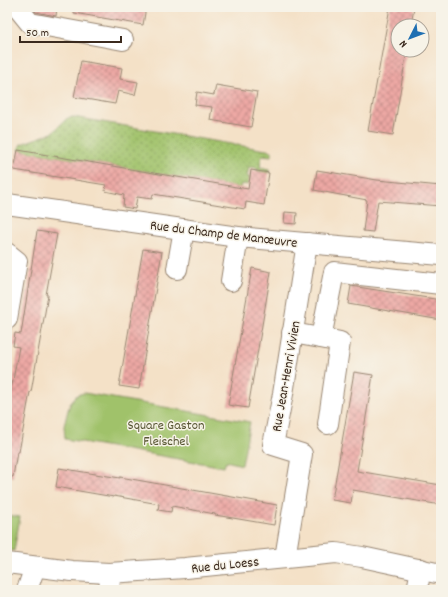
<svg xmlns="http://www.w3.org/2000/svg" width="448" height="597" font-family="Dekko,sans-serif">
  <defs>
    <pattern id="grass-dots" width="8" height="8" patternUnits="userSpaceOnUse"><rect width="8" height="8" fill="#a0c26b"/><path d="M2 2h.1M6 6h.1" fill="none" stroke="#849e57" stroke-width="1.8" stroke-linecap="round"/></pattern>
    <pattern id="building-cross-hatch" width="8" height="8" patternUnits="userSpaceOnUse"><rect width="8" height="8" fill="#eda8a4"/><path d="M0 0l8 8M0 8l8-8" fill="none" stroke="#c18985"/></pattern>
  </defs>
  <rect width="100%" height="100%" fill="#f7f3e8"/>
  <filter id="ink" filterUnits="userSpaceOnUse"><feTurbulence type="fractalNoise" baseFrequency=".025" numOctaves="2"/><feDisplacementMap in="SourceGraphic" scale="8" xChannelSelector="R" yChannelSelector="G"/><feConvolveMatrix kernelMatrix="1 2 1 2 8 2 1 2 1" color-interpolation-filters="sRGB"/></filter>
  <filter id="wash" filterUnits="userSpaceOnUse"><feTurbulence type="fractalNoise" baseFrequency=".012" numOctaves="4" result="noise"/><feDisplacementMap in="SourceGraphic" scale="16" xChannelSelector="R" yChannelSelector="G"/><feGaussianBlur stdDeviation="0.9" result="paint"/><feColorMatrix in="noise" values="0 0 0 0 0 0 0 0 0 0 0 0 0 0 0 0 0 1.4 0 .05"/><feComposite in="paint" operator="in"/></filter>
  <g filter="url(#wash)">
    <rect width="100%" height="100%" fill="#f4e1c7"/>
    <polygon fill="url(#grass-dots)" stroke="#6e7644" points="73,117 272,151 272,156 262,155 260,167 269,170 269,173 257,171 257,168 249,167 247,177 250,177 249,185 241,184 240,188 18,150 21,144 52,133 66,119 68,118"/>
    <g fill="#a0c26b" stroke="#6e7644">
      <polygon points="84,393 250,422 242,465 226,461 224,467 65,439 64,426 68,410 71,402 77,395"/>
      <polygon points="7,515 20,517 14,551 7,550"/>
    </g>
    <g id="blocks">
      <g fill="url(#building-cross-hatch)">
        <polygon points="35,7 57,7 56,16 36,12 34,10"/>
        <polygon points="74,7 146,7 143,25 74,13"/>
        <polygon points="390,7 414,7 411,26 398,26 398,50 407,50 393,135 368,131"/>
        <polygon points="81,61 122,68 120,79 138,82 135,95 118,91 115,104 74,97"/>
        <polygon points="216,85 257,92 251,127 210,120 212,107 195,105 197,92 214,95"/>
        <polygon points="18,150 248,189 251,170 269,173 264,205 246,202 245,209 153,194 152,199 137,197 135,209 123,207 124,195 105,191 106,185 14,170"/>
        <polygon points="317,170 377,180 441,186 441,206 378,201 373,232 363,231 367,200 314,190"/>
        <polygon points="285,212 297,213 296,224 284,223"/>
        <polygon points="37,231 57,234 46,295 48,295 31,392 30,392 19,452 17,452 13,477 7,476 7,408 10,390 11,391 19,347 13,346 15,333 21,334"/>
        <polygon points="143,249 162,252 139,389 119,386"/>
        <polygon points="252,268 271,272 248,408 228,405"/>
        <polygon points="351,286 441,300 441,320 348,304"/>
        <polygon points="354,372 373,375 357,471 441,485 441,505 353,490 351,503 332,500"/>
        <polygon points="59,468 120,478 120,477 277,505 274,525 215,515 215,514 172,506 171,512 158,510 159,504 114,496 114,497 56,487"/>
      </g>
    </g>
  </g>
  <g filter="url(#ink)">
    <use href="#blocks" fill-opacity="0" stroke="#988672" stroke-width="1"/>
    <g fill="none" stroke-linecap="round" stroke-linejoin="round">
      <g stroke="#988672" stroke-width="22">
        <g id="minor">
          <polyline points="17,7 30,23 123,40"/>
          <polyline points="7,204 238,237 441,255"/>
          <polyline points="7,253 17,261 7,319"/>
          <polyline points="177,269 184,229"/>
          <polyline points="231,281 238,237"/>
          <polyline points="292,333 321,338 334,272 441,284"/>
          <polyline points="321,338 340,342 328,424"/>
          <polyline points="285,558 302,454 273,445 283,394 307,243"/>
          <polyline points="7,563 72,571 109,573 185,568 336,553 362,557 441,574"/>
          <polyline points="109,573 110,590"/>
          <polyline points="27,590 35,567"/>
          <polyline points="417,590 421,569"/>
        </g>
      </g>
      <use href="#minor" stroke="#fff" stroke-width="20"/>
    </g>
  </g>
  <g text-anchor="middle" stroke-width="3" stroke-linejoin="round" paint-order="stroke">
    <g font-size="14" fill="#3b2a1e" stroke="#f7f3e8">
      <text transform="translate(224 233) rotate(7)" y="5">Rue du Champ de Manœuvre</text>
      <text transform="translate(285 376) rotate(-80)" y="5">Rue Jean-Henri Vivien</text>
      <text transform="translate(225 564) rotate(-6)" y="5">Rue du Loess</text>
    </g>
    <g font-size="14" fill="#595835" stroke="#f7f3e8">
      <text x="166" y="429">Square Gaston<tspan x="166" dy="16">Fleischel</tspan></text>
    </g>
  </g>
  <rect width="448" height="597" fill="none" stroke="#f7f3e8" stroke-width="24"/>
  <g transform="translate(410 38) rotate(228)"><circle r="19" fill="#f7f3e8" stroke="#aca397"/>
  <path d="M0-3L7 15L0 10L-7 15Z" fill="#1f6fb2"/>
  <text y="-6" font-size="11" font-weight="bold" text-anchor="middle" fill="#3b2a1e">N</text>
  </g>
  <path d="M20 36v6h101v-6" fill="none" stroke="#3b2a1e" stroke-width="2"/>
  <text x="26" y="36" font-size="12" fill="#3b2a1e" stroke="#f7f3e8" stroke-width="3" paint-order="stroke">50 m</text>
</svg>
